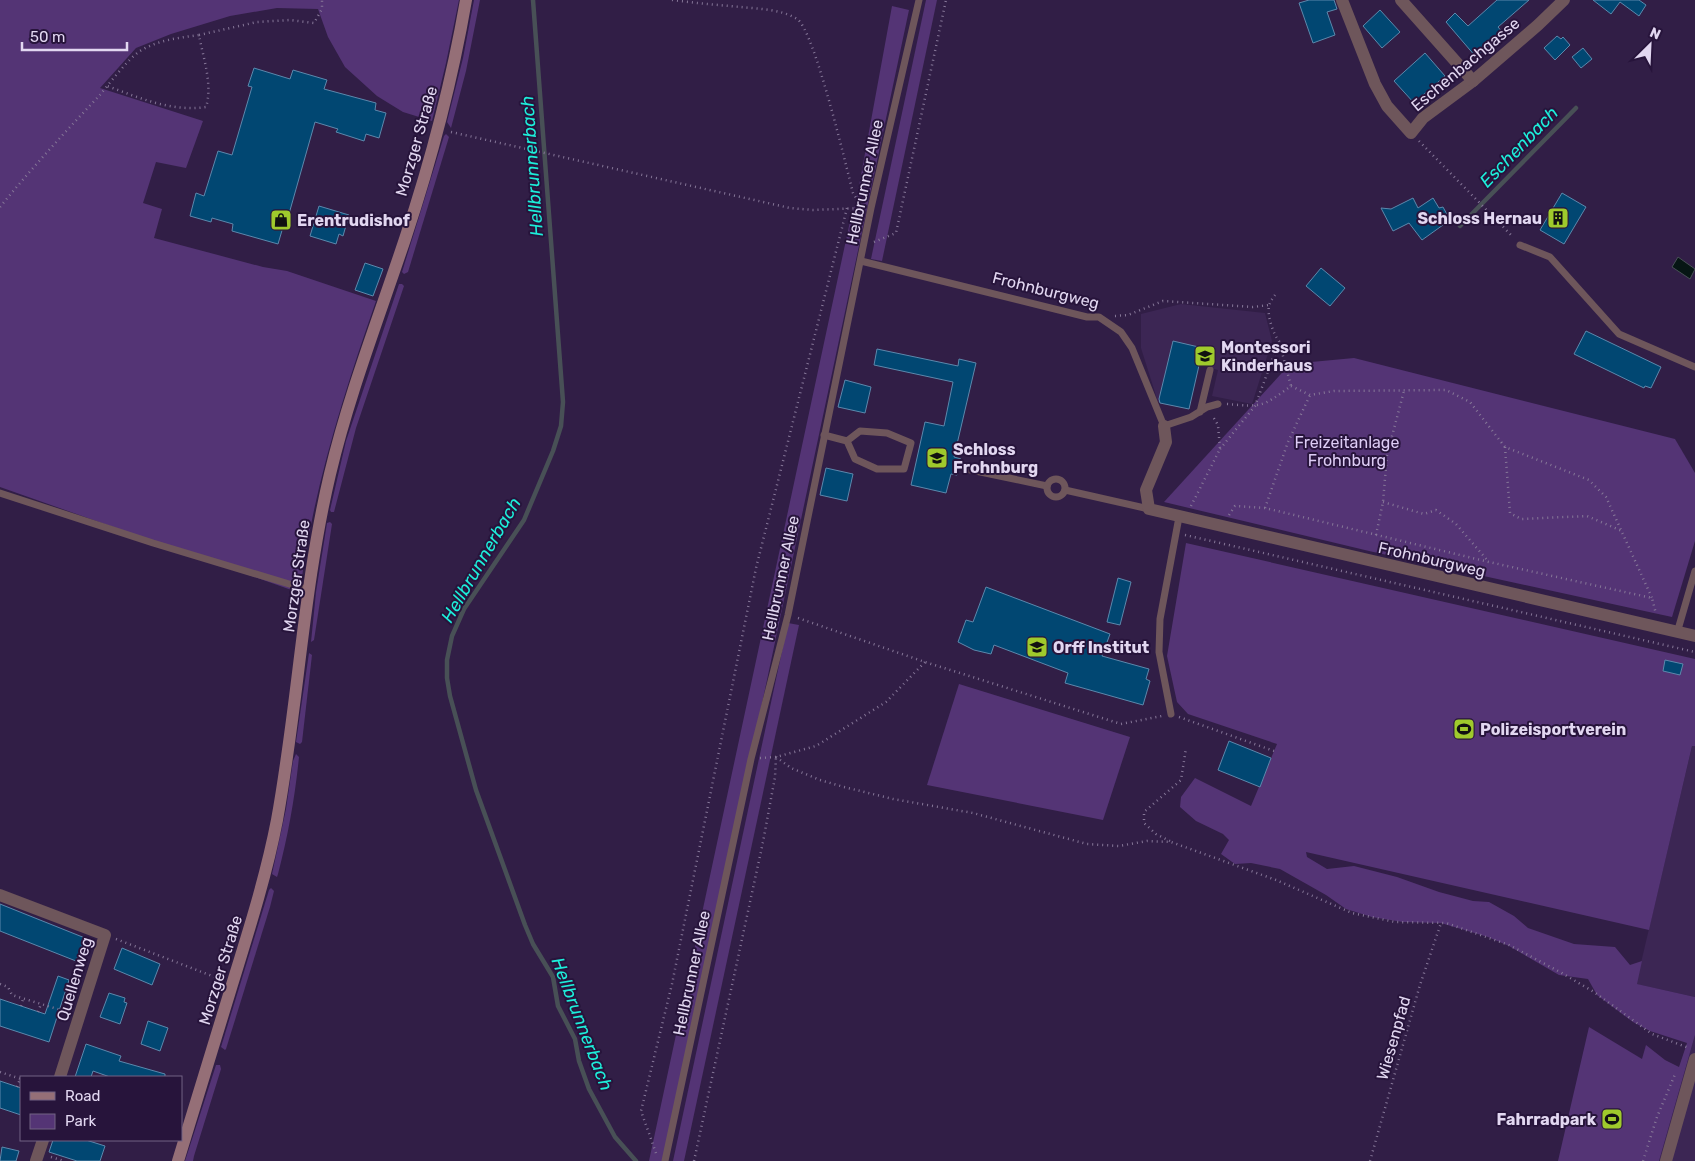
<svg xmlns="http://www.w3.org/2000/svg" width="1695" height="1161" font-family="Rubik,sans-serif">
  <rect width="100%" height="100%" fill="#311e46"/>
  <g fill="#3c2654">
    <polygon points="1181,304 1265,313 1272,341 1252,404 1212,396 1218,370 1199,365 1189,409 1158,402 1141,348 1141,314"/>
    <polygon points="1692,746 1695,746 1695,997 1636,984"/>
    <polygon points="1695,1035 1695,1161 1659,1161"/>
  </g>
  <g fill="#543475">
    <path d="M0,0H459L446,63L432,121L403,112L377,96L345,67L328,37L318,9L277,8L230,16L171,34L136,48L100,88L203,121L186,168L156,162L143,203L162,209L154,238L263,267L287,271L376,301C343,396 312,492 300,593L0,487Z"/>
    <polygon points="474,0 480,0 466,71 451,128 447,122 463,58"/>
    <polygon points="926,0 937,0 882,261 871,259"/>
    <polygon points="892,6 909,10 665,1161 649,1161 852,212 855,206 857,197"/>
    <polygon points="446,134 449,137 408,272 404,274 402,272 444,136"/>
    <polygon points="399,284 402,284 404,286 356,428 334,512 331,512 330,510 346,441"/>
    <polygon points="1354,358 1675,439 1695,473 1695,541 1672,617 1369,551 1164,502 1290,364"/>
    <polygon points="330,522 332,524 314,640 311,642 316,592 327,523"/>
    <polygon points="1186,543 1695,659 1695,746 1692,746 1649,930 1306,852 1307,857 1327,869 1354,866 1397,877 1439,892 1473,901 1489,902 1514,916 1528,928 1574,944 1615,947 1630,965 1642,961 1637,984 1695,997 1695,1035 1659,1161 1558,1161 1589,1027 1642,1059 1646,1045 1665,1060 1679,1067 1687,1043 1650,1031 1633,1022 1597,995 1588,979 1559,975 1509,946 1488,937 1441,923 1403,922 1372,917 1346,909 1326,895 1280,869 1251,863 1235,864 1221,854 1229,840 1223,834 1196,821 1180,807 1181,797 1195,778 1251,806 1277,744 1188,714 1177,702 1167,656"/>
    <polygon points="788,623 799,625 684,1161 673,1161"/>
    <polygon points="309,653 312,655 302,742 300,744 296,742"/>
    <polygon points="959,684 1130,737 1103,820 927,785"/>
    <path d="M296,754L299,757C295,797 288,836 278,874L277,877L272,874L286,809L293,761Z"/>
    <polygon points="271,888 274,891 270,907 226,1049 225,1050 221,1047 269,890"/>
    <polygon points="216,1065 220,1065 221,1069 194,1156 193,1161 185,1161"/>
  </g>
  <polygon fill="#061614" stroke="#485056" points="1678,257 1695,269 1690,279 1672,267"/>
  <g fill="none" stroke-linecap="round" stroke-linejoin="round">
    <g stroke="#485056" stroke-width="4.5">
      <polyline points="533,0 563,402 561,426 553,451 524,520 464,609 452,636 447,660 447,678 450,696 476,790 525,925 533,944 553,977 558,1006 575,1039 579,1061 589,1089 615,1137 636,1161"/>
      <polyline points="1460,226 1576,108"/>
    </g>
  </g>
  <g fill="#014772" stroke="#5c88ac">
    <polygon points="1309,0 1334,0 1337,9 1327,12 1335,35 1313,43 1299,3"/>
    <polygon points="1497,0 1529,0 1498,27 1503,33 1476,57 1446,22 1455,13 1468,26"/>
    <polygon points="1593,0 1639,0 1646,5 1639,16 1620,2 1611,14"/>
    <polygon points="1380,10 1400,32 1382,48 1363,26"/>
    <polygon points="1557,36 1561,39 1563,37 1570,45 1555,60 1544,48"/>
    <polygon points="1583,48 1592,59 1581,68 1572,57"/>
    <polygon points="1425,53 1445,76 1414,103 1394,81"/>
    <polygon points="254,68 290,79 293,70 327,80 324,89 376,103 375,110 386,113 379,138 366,134 364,141 336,132 338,129 315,122 285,228 283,227 278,244 232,231 233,224 212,218 211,222 190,216 196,193 204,196 218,151 232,155 252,87 248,86"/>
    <polygon points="1562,193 1586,207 1564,244 1540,230"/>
    <polygon points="1413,198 1418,208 1433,198 1439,208 1443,207 1450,220 1422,240 1409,223 1393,231 1381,208 1391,209"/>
    <polygon points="319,206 349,215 343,236 339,234 336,244 310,236"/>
    <polygon points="365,263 383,269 373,296 355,290"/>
    <polygon points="1321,268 1345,288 1330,306 1306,286"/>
    <polygon points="1586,331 1661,367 1651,388 1645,386 1644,388 1574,354"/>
    <polygon points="1173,341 1203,348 1189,409 1160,403 1159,399"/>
    <polygon points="877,349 958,366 959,359 976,363 954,457 961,459 957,475 951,474 946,493 911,485 925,422 944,426 953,382 874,365"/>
    <polygon points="845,380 871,387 865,413 838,407"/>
    <polygon points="826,468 853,474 847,501 820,495"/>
    <polygon points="1118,578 1131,582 1120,625 1107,622"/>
    <polygon points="986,587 1110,634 1102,656 1149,669 1146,679 1150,681 1143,705 1065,683 1068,673 994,645 991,654 974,650 958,642 966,620 973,622"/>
    <polygon points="1665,660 1683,664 1680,675 1663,671"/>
    <polygon points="1229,741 1271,758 1260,787 1218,770"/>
    <polygon points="0,904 85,938 76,961 0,931"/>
    <polygon points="122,948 160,964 152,985 114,969"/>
    <polygon points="58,976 69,980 49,1042 0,1026 0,999 45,1014"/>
    <polygon points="109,993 125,998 124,1002 127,1003 120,1024 100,1017"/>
    <polygon points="148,1021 168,1028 160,1051 141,1044"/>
    <polygon points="86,1044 121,1056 119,1061 165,1074 165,1077 110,1077 93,1071 91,1077 75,1077"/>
    <polygon points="0,1081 21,1088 21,1115 0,1108"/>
    <polygon points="53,1140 86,1140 105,1146 100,1161 77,1161 49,1152"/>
    <polygon points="2,1147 19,1151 16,1161 0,1161"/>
  </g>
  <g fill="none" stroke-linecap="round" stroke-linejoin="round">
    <g stroke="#867798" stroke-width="2.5" stroke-dasharray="1 4" stroke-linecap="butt">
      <path d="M672,0C695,3 718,5 741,7C759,9 781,9 797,19C814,29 846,166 853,193L860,204L863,205"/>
      <polyline points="199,35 257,22 290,20 314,23 322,9 322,0"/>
      <polyline points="451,132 790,208 813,210 862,208"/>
      <polyline points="1419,141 1513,237"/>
      <path d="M0,207C31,169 65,132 99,96C110,83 127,60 140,51C158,40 178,38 199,35C203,57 213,85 206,107C171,112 140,98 107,86"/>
      <polyline points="874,242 896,233 946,0"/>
      <polyline points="1115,316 1128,315 1163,301 1253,307 1269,305"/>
      <polyline points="1291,386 1310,395 1334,391 1446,390 1470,402 1505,447 1589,480 1606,497 1652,598"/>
      <path d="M1227,404C1263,407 1262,407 1291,386L1279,341C1273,334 1267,315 1269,306C1270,302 1272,299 1275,295"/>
      <polyline points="1505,447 1510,513 1521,519 1587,516 1622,531"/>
      <polyline points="1220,449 1255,406 1279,342"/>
      <polyline points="1383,502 1424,514 1436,510 1456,524 1488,561"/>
      <polyline points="1191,506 1220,449 1218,425 1212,415"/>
      <polyline points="1265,508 1288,442 1310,395"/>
      <polyline points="1229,515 1235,506 1265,508 1489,562 1652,598 1656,614"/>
      <polyline points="1185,535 1695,652"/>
      <polyline points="1376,535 1383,502 1387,455 1404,391"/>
      <polyline points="798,618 925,662 1121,724 1162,716"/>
      <polyline points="1179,717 1274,751"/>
      <polyline points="776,757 791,768 820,780 844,787 893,799 973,813 1087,844 1119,846 1147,841 1171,842 1276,880 1352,913 1395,922 1446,923 1509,945 1560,972 1594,992 1652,1034 1689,1048"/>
      <polyline points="760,758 776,757 816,746 886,702 925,662"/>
      <polyline points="1170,841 1156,834 1144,823 1144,812 1181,780 1186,748"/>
      <polyline points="116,939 220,979"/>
      <polyline points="0,984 8,987 12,995 67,1012"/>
      <polyline points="21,1006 23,999"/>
      <polyline points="38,1012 41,1004"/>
      <polyline points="0,1072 21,1079"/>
      <polyline points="17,1087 20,1079"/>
      <polyline points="656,1153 641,1111 672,984 756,568 847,208"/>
      <polyline points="51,1157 64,1161"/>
      <polyline points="694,1161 763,842 775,777 776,757"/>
      <polyline points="1370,1161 1420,985 1441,923"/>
      <polyline points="1643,1161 1657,1117 1676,1072"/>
    </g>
    <g stroke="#6e565b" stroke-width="7">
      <polyline points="1520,245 1550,257 1619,334 1695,367"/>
      <polyline points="861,261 1087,317 1099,317 1121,332 1132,348 1164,426 1191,417 1207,407 1218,404"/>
      <polyline points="1200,412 1210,370"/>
      <polyline points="824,435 847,441 855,459 877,469 904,469 911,443 887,433 860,431 847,441"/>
      <polyline points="966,469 1047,486"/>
      <circle cx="1056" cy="488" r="9"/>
      <polyline points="1065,490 1149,509"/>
      <polyline points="0,493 153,543 309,590"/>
      <polyline points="1677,633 1695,571"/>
      <polyline points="1171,714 1159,652 1160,619 1179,517"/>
      <polyline points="665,1161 751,759 788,615 871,208 919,0"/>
    </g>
    <g stroke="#6e565b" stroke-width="12">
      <polyline points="1342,0 1375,84 1387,106 1411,133 1423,118 1473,81 1538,25 1564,0"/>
      <polyline points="1401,0 1473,81"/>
      <polyline points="1164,426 1166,442 1146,490 1149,509 1695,636"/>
      <polyline points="0,895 105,935 60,1077"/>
      <polyline points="36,1161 43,1140"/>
      <polyline points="1666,1161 1695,1059"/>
    </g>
    <path stroke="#956f77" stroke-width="12" d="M178,1161C196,1104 213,1046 231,988C248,933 266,877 277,820C298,705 303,588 330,474C349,394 379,317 405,239C431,161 452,81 466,0"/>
  </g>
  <defs>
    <g id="building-square" transform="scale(1.125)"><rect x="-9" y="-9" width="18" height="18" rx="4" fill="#9fca2c" stroke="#27143b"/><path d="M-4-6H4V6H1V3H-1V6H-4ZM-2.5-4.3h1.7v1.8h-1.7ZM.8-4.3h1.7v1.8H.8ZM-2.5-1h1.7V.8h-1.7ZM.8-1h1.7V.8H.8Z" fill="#111"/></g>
    <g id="shop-square" transform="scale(1.125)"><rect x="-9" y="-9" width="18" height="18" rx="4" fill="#9fca2c" stroke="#27143b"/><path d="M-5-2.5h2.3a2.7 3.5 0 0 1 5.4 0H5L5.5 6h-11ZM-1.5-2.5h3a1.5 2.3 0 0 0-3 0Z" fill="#111"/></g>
    <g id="school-square" transform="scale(1.125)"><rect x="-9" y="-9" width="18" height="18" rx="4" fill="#9fca2c" stroke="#27143b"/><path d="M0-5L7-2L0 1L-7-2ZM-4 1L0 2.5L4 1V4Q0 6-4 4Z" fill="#111"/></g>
    <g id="university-square" transform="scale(1.125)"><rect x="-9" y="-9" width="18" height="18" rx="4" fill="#9fca2c" stroke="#27143b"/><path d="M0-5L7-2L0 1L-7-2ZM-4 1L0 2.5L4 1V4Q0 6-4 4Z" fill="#111"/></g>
    <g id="stadium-square" transform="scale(1.125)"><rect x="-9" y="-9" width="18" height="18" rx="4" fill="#9fca2c" stroke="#27143b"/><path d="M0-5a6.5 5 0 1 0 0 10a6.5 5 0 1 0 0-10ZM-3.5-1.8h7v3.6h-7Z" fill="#111"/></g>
  </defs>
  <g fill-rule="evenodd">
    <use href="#building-square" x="1558" y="218"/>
    <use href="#shop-square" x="281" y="220"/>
    <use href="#school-square" x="1205" y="356"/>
    <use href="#university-square" x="937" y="458"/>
    <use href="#university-square" x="1037" y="647"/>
    <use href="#stadium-square" x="1464" y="729"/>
    <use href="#stadium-square" x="1612" y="1119"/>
  </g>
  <g text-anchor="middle" stroke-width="4" stroke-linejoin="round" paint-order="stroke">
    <g font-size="16" fill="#e2d7f1" stroke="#27143b">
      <text transform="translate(1465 64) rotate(-40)" y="6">Eschenbachgasse</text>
      <text transform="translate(416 141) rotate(-74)" y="6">Morzger Straße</text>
      <text transform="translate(864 182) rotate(-78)" y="6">Hellbrunner Allee</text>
      <text transform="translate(1046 290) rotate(14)" y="6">Frohnburgweg</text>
      <text transform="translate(1432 559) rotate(13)" y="6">Frohnburgweg</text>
      <text transform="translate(296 576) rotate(-82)" y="6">Morzger Straße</text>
      <text transform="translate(780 578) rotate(-78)" y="6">Hellbrunner Allee</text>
      <text transform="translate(220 970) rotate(-73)" y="6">Morzger Straße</text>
      <text transform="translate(691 973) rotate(-78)" y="6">Hellbrunner Allee</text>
      <text transform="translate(74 979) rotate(-73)" y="6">Quellenweg</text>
      <text transform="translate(1393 1038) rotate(-74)" y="6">Wiesenpfad</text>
    </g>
    <g font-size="16" font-weight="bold" fill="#e2d7f1" stroke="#27143b" text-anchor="start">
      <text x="1542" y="224" text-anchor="end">Schloss Hernau</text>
      <text x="297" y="226">Erentrudishof</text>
      <text x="1221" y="353">Montessori<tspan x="1221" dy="18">Kinderhaus</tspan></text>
      <text x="953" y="455">Schloss<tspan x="953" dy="18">Frohnburg</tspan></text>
      <text x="1053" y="653">Orff Institut</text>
      <text x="1480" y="735">Polizeisportverein</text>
      <text x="1596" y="1125" text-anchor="end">Fahrradpark</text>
    </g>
    <g font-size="16" fill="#ddccf5" stroke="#27143b">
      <text x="1347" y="448">Freizeitanlage<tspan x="1347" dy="18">Frohnburg</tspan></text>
    </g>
    <g font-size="18" font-style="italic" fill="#1deeda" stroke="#27143b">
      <text transform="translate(1519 147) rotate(-46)" y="6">Eschenbach</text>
      <text transform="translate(532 166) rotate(-94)" y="6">Hellbrunnerbach</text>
      <text transform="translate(481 560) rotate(-60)" y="6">Hellbrunnerbach</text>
      <text transform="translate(582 1024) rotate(69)" y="6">Hellbrunnerbach</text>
    </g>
  </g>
  <rect x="20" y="1076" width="162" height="65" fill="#27143b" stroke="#726284"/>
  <rect x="30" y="1092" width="25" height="8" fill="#956f77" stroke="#726284"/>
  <text x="65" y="1101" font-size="15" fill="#e2d7f1">Road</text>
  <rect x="30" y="1114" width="25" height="15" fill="#543475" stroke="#726284"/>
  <text x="65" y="1126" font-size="15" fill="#e2d7f1">Park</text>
  <g transform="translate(1650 45) rotate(24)" stroke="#27143b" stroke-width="4" paint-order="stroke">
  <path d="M0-4L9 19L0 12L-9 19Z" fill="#e2d7f1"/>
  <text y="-8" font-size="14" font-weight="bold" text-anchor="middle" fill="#e2d7f1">N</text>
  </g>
  <path d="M22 42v8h105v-8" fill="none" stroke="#e2d7f1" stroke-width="2.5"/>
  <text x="30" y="42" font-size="15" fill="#e2d7f1" stroke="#27143b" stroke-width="4" paint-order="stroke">50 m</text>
</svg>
